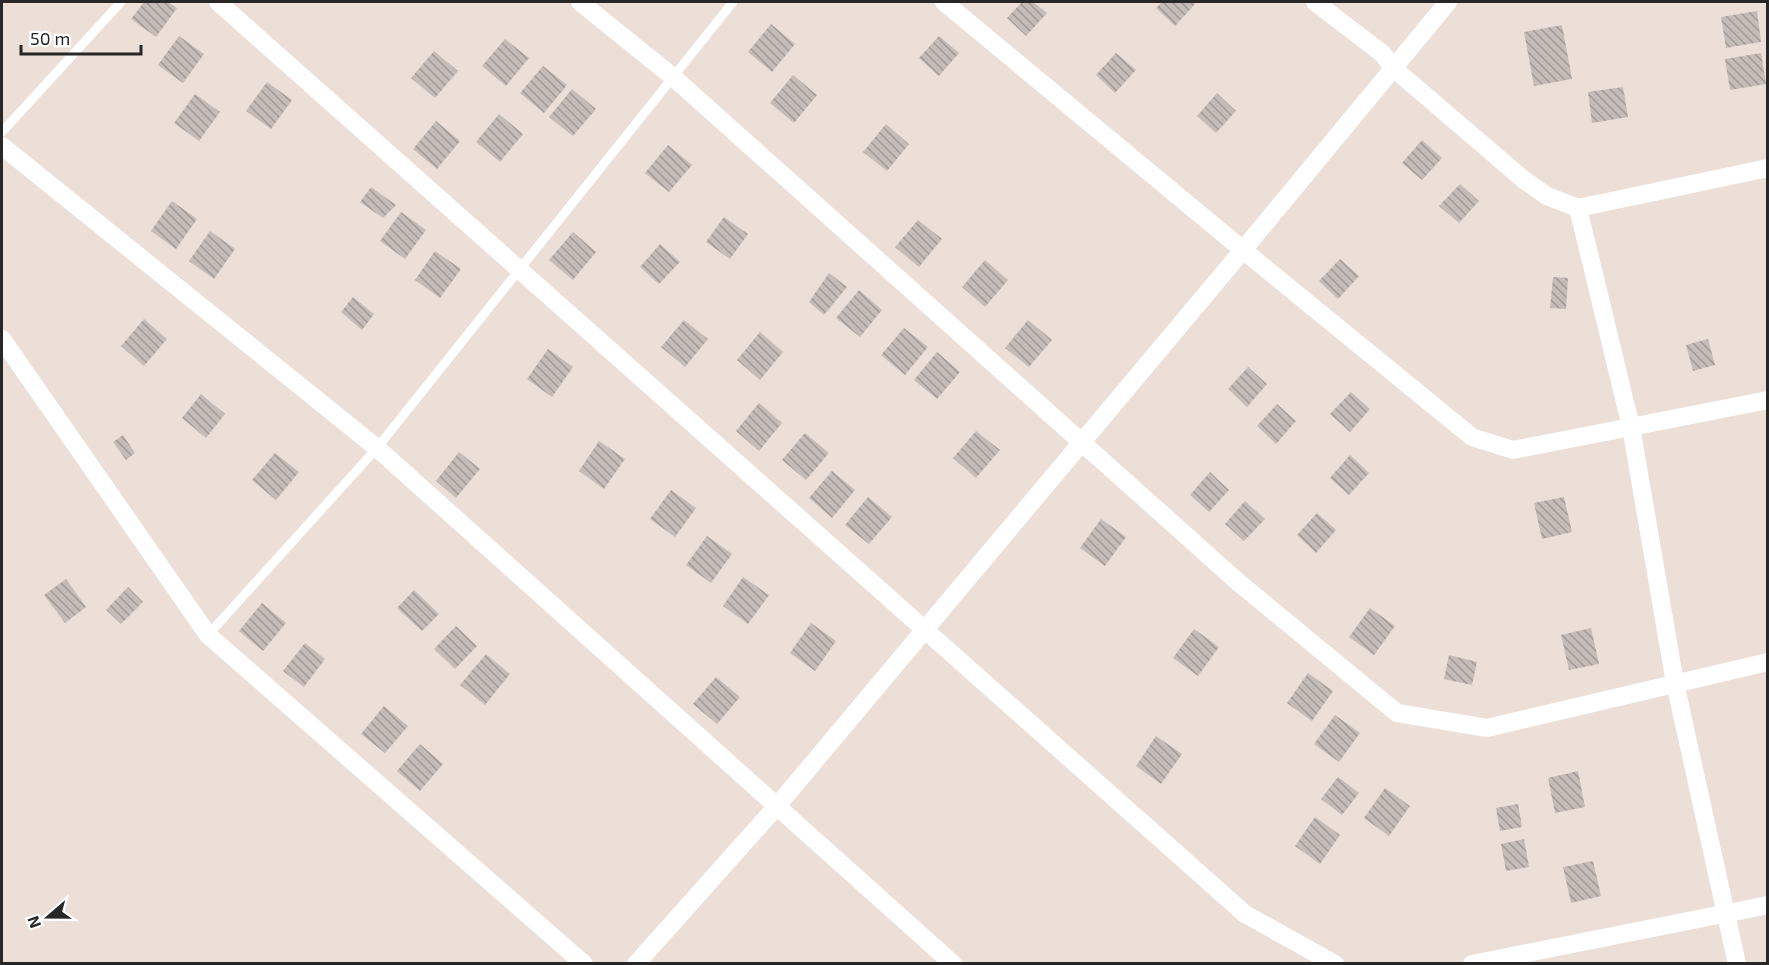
<svg xmlns="http://www.w3.org/2000/svg" width="1769" height="965" font-family="'Exo 2',sans-serif">
  <defs>
    <pattern id="building-back-hatch" width="6" height="6" patternUnits="userSpaceOnUse" patternTransform="scale(1.5)"><rect width="6" height="6" fill="#c6bcb7"/><path d="M-1 5l2 2M0 0l6 6M5-1l2 2" fill="none" stroke="#a19995"/></pattern>
  </defs>
  <rect width="100%" height="100%" fill="#ebdfd7"/>
  <g fill="url(#building-back-hatch)">
    <polygon points="144,2 168,2 177,8 156,37 131,19"/>
    <polygon points="1022,2 1033,2 1047,13 1026,36 1007,18"/>
    <polygon points="1162,2 1193,2 1195,4 1175,26 1156,8"/>
    <polygon points="1757,11 1761,42 1726,48 1721,17"/>
    <polygon points="771,24 795,44 772,72 748,52"/>
    <polygon points="1562,25 1572,79 1534,86 1524,32"/>
    <polygon points="179,36 204,54 183,83 158,65"/>
    <polygon points="939,36 959,53 939,76 919,58"/>
    <polygon points="505,39 529,58 506,86 482,66"/>
    <polygon points="434,51 458,71 435,98 411,78"/>
    <polygon points="1116,53 1136,70 1115,93 1096,75"/>
    <polygon points="1761,53 1766,84 1730,90 1725,59"/>
    <polygon points="543,66 567,85 544,113 520,93"/>
    <polygon points="793,75 817,95 794,123 770,103"/>
    <polygon points="267,82 292,100 271,129 246,111"/>
    <polygon points="1623,87 1628,117 1592,123 1588,92"/>
    <polygon points="572,89 596,109 573,136 549,117"/>
    <polygon points="1217,93 1236,111 1216,133 1197,116"/>
    <polygon points="195,94 220,112 199,141 174,123"/>
    <polygon points="499,114 523,134 500,162 476,142"/>
    <polygon points="436,121 460,141 437,169 413,149"/>
    <polygon points="886,124 909,144 887,171 863,152"/>
    <polygon points="1422,140 1442,158 1422,180 1402,163"/>
    <polygon points="668,145 692,165 669,192 645,173"/>
    <polygon points="1460,184 1479,201 1459,223 1439,206"/>
    <polygon points="371,187 396,205 383,218 360,202"/>
    <polygon points="172,201 197,219 176,249 151,231"/>
    <polygon points="401,212 426,230 405,259 380,241"/>
    <polygon points="724,217 748,234 730,259 706,242"/>
    <polygon points="918,220 942,239 919,267 895,247"/>
    <polygon points="210,231 235,249 214,279 189,261"/>
    <polygon points="573,232 596,252 573,280 549,260"/>
    <polygon points="660,244 680,262 659,284 640,267"/>
    <polygon points="435,251 461,269 440,298 415,280"/>
    <polygon points="1340,259 1359,276 1338,299 1319,281"/>
    <polygon points="985,260 1008,280 985,307 962,287"/>
    <polygon points="829,273 847,287 824,315 809,302"/>
    <polygon points="1553,277 1568,278 1566,309 1550,308"/>
    <polygon points="859,290 882,310 860,337 836,318"/>
    <polygon points="353,297 374,314 362,330 341,312"/>
    <polygon points="144,319 167,339 144,366 121,346"/>
    <polygon points="684,320 708,339 685,367 661,347"/>
    <polygon points="1028,320 1052,340 1029,367 1005,348"/>
    <polygon points="904,328 928,347 905,375 881,355"/>
    <polygon points="760,332 783,352 760,380 737,360"/>
    <polygon points="1708,339 1715,365 1693,371 1686,345"/>
    <polygon points="548,349 573,367 552,397 527,379"/>
    <polygon points="937,352 960,372 937,399 914,380"/>
    <polygon points="1248,367 1267,384 1247,407 1228,389"/>
    <polygon points="1351,392 1370,409 1350,432 1330,414"/>
    <polygon points="201,394 225,414 206,438 182,418"/>
    <polygon points="759,403 782,423 759,451 736,431"/>
    <polygon points="1277,404 1296,421 1276,444 1257,426"/>
    <polygon points="976,431 1000,450 976,478 953,458"/>
    <polygon points="805,433 829,453 806,480 782,460"/>
    <polygon points="123,435 135,453 126,460 113,442"/>
    <polygon points="599,441 625,459 604,489 579,471"/>
    <polygon points="459,452 480,469 456,498 436,481"/>
    <polygon points="275,453 299,472 276,500 252,480"/>
    <polygon points="1350,455 1369,473 1349,495 1330,478"/>
    <polygon points="832,471 855,490 832,518 809,498"/>
    <polygon points="1210,472 1229,490 1209,512 1190,495"/>
    <polygon points="671,490 696,508 675,537 650,519"/>
    <polygon points="868,497 892,517 869,544 845,525"/>
    <polygon points="1564,497 1572,532 1542,539 1534,503"/>
    <polygon points="1245,501 1265,519 1244,541 1225,524"/>
    <polygon points="1317,513 1336,530 1316,553 1297,535"/>
    <polygon points="1101,519 1126,537 1105,566 1080,548"/>
    <polygon points="707,536 732,554 711,583 686,565"/>
    <polygon points="743,577 769,595 748,624 723,606"/>
    <polygon points="66,579 86,607 65,623 44,595"/>
    <polygon points="128,587 143,602 121,624 106,610"/>
    <polygon points="414,590 439,614 422,631 397,608"/>
    <polygon points="262,603 286,623 263,651 239,631"/>
    <polygon points="1370,608 1395,626 1374,655 1349,637"/>
    <polygon points="811,623 836,641 815,671 790,653"/>
    <polygon points="456,626 477,646 455,669 434,649"/>
    <polygon points="1591,628 1599,664 1569,670 1561,635"/>
    <polygon points="1194,629 1219,647 1198,676 1173,658"/>
    <polygon points="305,643 325,659 304,687 283,671"/>
    <polygon points="486,654 510,674 485,705 460,685"/>
    <polygon points="1449,655 1477,662 1472,685 1444,679"/>
    <polygon points="1308,673 1333,691 1312,721 1287,703"/>
    <polygon points="716,677 740,697 717,724 693,704"/>
    <polygon points="384,706 408,726 385,753 361,734"/>
    <polygon points="1335,715 1360,733 1339,762 1314,744"/>
    <polygon points="1156,736 1182,754 1161,784 1136,766"/>
    <polygon points="420,744 443,764 420,791 397,771"/>
    <polygon points="1578,771 1585,807 1555,813 1548,778"/>
    <polygon points="1338,777 1359,793 1342,815 1321,799"/>
    <polygon points="1385,788 1410,806 1389,836 1364,818"/>
    <polygon points="1518,804 1522,827 1500,831 1496,808"/>
    <polygon points="1315,817 1340,835 1320,864 1295,846"/>
    <polygon points="1524,839 1529,867 1506,871 1501,844"/>
    <polygon points="1593,861 1601,896 1571,903 1563,867"/>
  </g>
  <g fill="none" stroke-linecap="round" stroke-linejoin="round">
    <g stroke="#fff" stroke-width="9">
      <polyline points="2,132 121,2"/>
      <polyline points="208,635 377,448 733,2"/>
    </g>
    <g stroke="#fff" stroke-width="18">
      <polyline points="218,2 1245,914 1335,964"/>
      <polyline points="580,2 673,77 1238,582 1397,713 1487,728 1768,662"/>
      <polyline points="944,2 1243,250 1472,437 1513,450 1768,400"/>
      <polyline points="1315,2 1383,54 1392,67 1524,180 1547,196 1578,208 1768,168"/>
      <polyline points="2,146 377,448 953,964"/>
      <polyline points="1578,208 1631,427 1675,683 1737,964"/>
      <polyline points="2,339 208,635 584,964"/>
      <polyline points="636,964 777,806 1243,250 1448,2"/>
      <polyline points="1472,964 1768,905"/>
    </g>
  </g>
  <rect width="1769" height="965" fill="none" stroke="#272727" stroke-width="6"/>
  <g transform="translate(48 917) rotate(250)" stroke="#ffffff" stroke-width="4.5" paint-order="stroke">
  <path d="M0-4.5L10 22L0 15L-10 22Z" fill="#272727"/>
  <text y="-9" font-size="16" font-weight="bold" text-anchor="middle" fill="#272727">N</text>
  </g>
  <path d="M21 45v9h120v-9" fill="none" stroke="#272727" stroke-width="3"/>
  <text x="30" y="45" font-size="18" fill="#272727" stroke="#ffffff" stroke-width="4.5" paint-order="stroke">50 m</text>
</svg>
